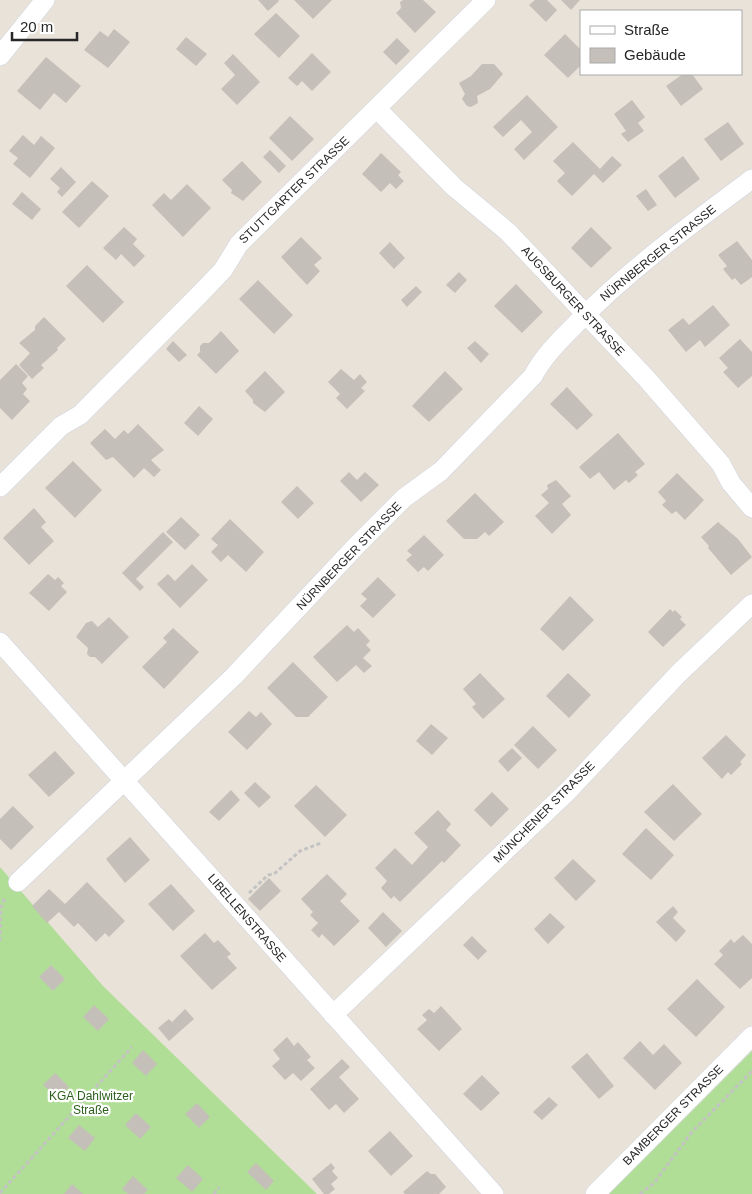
<svg xmlns="http://www.w3.org/2000/svg" width="752" height="1194" font-family="Arial,sans-serif">
  <rect width="100%" height="100%" fill="#e9e2d8"/>
  <g fill="#b0de96">
    <polygon points="0,867 103,986 317,1194 0,1194"/>
    <polygon points="752,1051 752,1194 609,1194"/>
  </g>
  <g fill="#c4bfb8">
    <polygon points="258,0 278,0 279,1 268,11"/>
    <polygon points="294,0 332,0 313,19"/>
    <polygon points="403,0 423,0 436,12 415,33 396,13 401,8 400,2"/>
    <polygon points="535,0 547,0 557,10 546,22 529,5"/>
    <polygon points="561,0 580,0 571,10"/>
    <polygon points="276,13 300,36 279,58 254,34"/>
    <polygon points="114,29 130,42 108,68 84,50 100,31 108,37"/>
    <polygon points="565,34 581,50 581,65 568,78 544,55"/>
    <polygon points="186,37 207,54 196,66 176,49"/>
    <polygon points="397,38 410,51 396,65 383,52"/>
    <polygon points="312,53 331,72 312,91 302,81 297,86 288,78"/>
    <polygon points="233,54 260,82 237,105 221,89 235,75 224,63"/>
    <polygon points="46,57 81,86 66,103 54,93 40,110 17,91"/>
    <polygon points="482,64 494,64 503,74 490,89 477,96 478,103 471,107 467,106 462,99 465,94 459,83 471,76"/>
    <polygon points="683,74 692,74 703,89 681,106 666,86"/>
    <polygon points="527,95 558,127 524,160 514,149 532,132 521,120 503,137 493,127"/>
    <polygon points="632,100 645,117 638,123 644,131 628,142 621,134 626,131 614,114"/>
    <polygon points="290,116 314,139 292,161 269,138"/>
    <polygon points="728,122 744,144 721,161 704,139"/>
    <polygon points="23,135 34,145 41,136 55,148 30,178 13,164 18,158 9,151"/>
    <polygon points="573,142 600,169 612,156 622,165 603,183 594,174 572,196 557,181 565,173 553,161"/>
    <polygon points="270,150 286,166 279,173 263,157"/>
    <polygon points="381,153 401,172 398,175 404,181 396,189 390,183 381,192 362,174"/>
    <polygon points="683,156 700,179 675,198 658,176"/>
    <polygon points="242,161 262,182 243,201 231,193 232,190 222,180"/>
    <polygon points="61,167 76,182 62,197 57,192 60,188 50,179"/>
    <polygon points="92,181 109,196 79,228 62,212"/>
    <polygon points="187,184 211,208 183,237 152,205 164,193 171,200"/>
    <polygon points="646,189 657,205 648,211 636,196"/>
    <polygon points="22,192 41,209 32,220 12,204"/>
    <polygon points="124,227 137,239 133,244 145,256 134,267 121,254 116,260 103,248"/>
    <polygon points="591,227 612,248 591,268 571,248"/>
    <polygon points="301,237 322,258 314,265 320,271 307,285 281,257"/>
    <polygon points="737,241 752,260 752,277 741,285 735,278 732,280 723,269 727,266 718,255"/>
    <polygon points="390,242 405,258 394,269 379,253"/>
    <polygon points="87,265 124,302 103,323 66,286"/>
    <polygon points="459,272 467,280 455,293 446,285"/>
    <polygon points="258,280 293,315 274,334 239,299"/>
    <polygon points="516,284 543,312 522,333 494,306"/>
    <polygon points="416,286 422,292 407,307 401,300"/>
    <polygon points="713,305 730,325 705,347 700,340 686,352 668,330 683,318 689,325"/>
    <polygon points="44,317 66,339 57,348 58,350 41,365 44,368 32,379 19,365 30,353 19,343 35,330 35,326"/>
    <polygon points="221,331 239,351 216,374 197,355 200,352 200,346 203,343 209,343"/>
    <polygon points="740,339 752,352 752,376 738,388 723,372 728,368 719,358"/>
    <polygon points="173,341 187,355 179,362 166,349"/>
    <polygon points="475,341 489,354 481,363 467,348"/>
    <polygon points="16,364 28,376 22,383 27,389 23,394 30,401 12,420 0,408 0,380"/>
    <polygon points="341,369 354,380 360,374 367,382 361,388 365,391 347,409 336,398 340,394 328,382"/>
    <polygon points="265,371 285,392 265,412 253,403 253,400 245,391"/>
    <polygon points="445,371 463,389 429,422 412,406"/>
    <polygon points="567,387 593,415 577,430 550,404"/>
    <polygon points="199,406 213,419 198,436 184,423"/>
    <polygon points="138,424 164,450 151,460 161,470 154,477 144,468 134,478 113,457 106,460 90,443 105,429 115,439 124,430 128,434"/>
    <polygon points="618,433 645,464 635,472 638,475 629,483 626,480 614,490 599,472 590,479 579,467"/>
    <polygon points="73,461 102,490 75,518 45,488"/>
    <polygon points="349,472 357,480 365,472 379,485 361,502 340,481"/>
    <polygon points="677,473 704,500 685,520 676,511 672,514 662,505 666,501 658,492"/>
    <polygon points="556,480 571,496 562,504 571,515 552,534 535,516 549,503 541,495 548,489 547,485"/>
    <polygon points="297,486 314,503 298,519 281,502"/>
    <polygon points="475,493 504,522 489,536 485,532 477,539 464,539 446,521"/>
    <polygon points="34,508 46,522 41,527 54,541 29,565 3,538"/>
    <polygon points="181,517 200,535 185,550 166,532"/>
    <polygon points="230,519 264,552 246,572 228,555 221,562 211,552 218,545 211,539"/>
    <polygon points="718,522 738,539 752,557 731,575 708,548 709,546 701,537"/>
    <polygon points="163,532 173,542 136,579 144,587 140,591 122,573"/>
    <polygon points="424,535 444,555 428,571 424,567 418,572 406,560 412,555 407,551"/>
    <polygon points="192,564 208,580 180,608 157,584 168,574 175,581"/>
    <polygon points="48,574 55,580 58,577 64,583 61,586 67,592 49,611 29,593"/>
    <polygon points="378,577 396,595 373,618 360,606 367,599 361,594"/>
    <polygon points="570,596 594,620 563,651 540,629"/>
    <polygon points="670,609 673,612 675,610 682,617 680,619 686,625 663,647 648,632"/>
    <polygon points="109,617 129,637 102,664 95,657 90,657 87,654 88,648 76,637 86,623 92,621 98,627"/>
    <polygon points="347,625 354,632 358,628 370,641 366,645 371,650 363,658 372,666 364,673 356,665 337,682 313,657"/>
    <polygon points="173,628 199,652 164,689 142,667 167,642 163,638"/>
    <polygon points="293,662 328,697 308,717 296,717 267,688"/>
    <polygon points="480,673 505,699 483,719 472,707 476,704 463,689"/>
    <polygon points="568,673 591,695 569,718 546,696"/>
    <polygon points="249,711 256,717 261,712 272,724 247,750 228,732"/>
    <polygon points="431,724 448,738 432,755 416,741"/>
    <polygon points="533,726 557,750 538,769 514,745"/>
    <polygon points="726,735 746,755 740,762 742,764 731,775 728,772 722,779 702,758"/>
    <polygon points="512,748 522,758 508,772 498,761"/>
    <polygon points="55,751 75,773 49,797 28,775"/>
    <polygon points="255,782 271,797 259,808 244,793"/>
    <polygon points="673,784 702,814 674,841 644,812"/>
    <polygon points="316,785 347,815 325,837 294,806"/>
    <polygon points="231,790 240,800 219,821 209,812"/>
    <polygon points="492,792 509,809 491,827 474,810"/>
    <polygon points="13,806 34,827 11,850 0,839 0,819"/>
    <polygon points="438,810 451,824 446,830 461,845 444,863 442,861 400,902 394,896 391,899 381,888 387,881 375,868 395,848 412,865 428,847 414,833"/>
    <polygon points="646,828 674,855 651,880 622,854"/>
    <polygon points="130,837 150,860 125,883 106,859"/>
    <polygon points="573,859 596,881 576,901 554,878"/>
    <polygon points="327,874 347,894 340,901 360,921 334,946 322,934 319,938 311,930 318,923 310,915 313,912 301,899"/>
    <polygon points="269,878 281,891 260,911 248,899"/>
    <polygon points="87,882 125,921 109,937 105,933 96,942 78,923 74,927 59,912 47,923 32,906 49,889 65,904"/>
    <polygon points="171,884 195,911 173,931 148,904"/>
    <polygon points="673,906 678,912 673,918 686,931 676,942 656,922"/>
    <polygon points="383,912 402,931 386,947 368,928"/>
    <polygon points="550,913 565,927 548,944 534,929"/>
    <polygon points="205,933 214,943 218,940 231,954 227,957 237,968 212,990 180,956"/>
    <polygon points="743,935 752,944 752,978 740,989 714,964 723,955 719,951 731,939 734,943"/>
    <polygon points="472,936 487,951 478,960 463,945"/>
    <polygon points="51,965 65,979 53,991 39,977"/>
    <polygon points="697,979 725,1007 696,1037 667,1009"/>
    <polygon points="94,1005 109,1019 98,1031 83,1017"/>
    <polygon points="441,1006 462,1029 439,1051 417,1029 427,1020 422,1015 429,1009 434,1013"/>
    <polygon points="185,1009 194,1019 169,1041 158,1028 169,1019 172,1022"/>
    <polygon points="287,1037 294,1046 298,1042 311,1057 307,1060 315,1068 301,1081 293,1073 285,1080 272,1066 280,1059 273,1050"/>
    <polygon points="640,1041 653,1055 664,1044 682,1063 655,1090 623,1058"/>
    <polygon points="143,1050 157,1064 146,1076 132,1063"/>
    <polygon points="587,1053 614,1086 599,1099 571,1067"/>
    <polygon points="342,1059 350,1067 339,1077 359,1099 344,1113 336,1104 329,1110 310,1089"/>
    <polygon points="55,1073 69,1087 58,1099 43,1085"/>
    <polygon points="482,1075 500,1093 481,1111 463,1094"/>
    <polygon points="549,1097 558,1105 542,1120 533,1112"/>
    <polygon points="197,1103 210,1117 199,1128 185,1114"/>
    <polygon points="136,1113 151,1127 140,1139 125,1125"/>
    <polygon points="79,1125 95,1138 85,1151 68,1138"/>
    <polygon points="390,1131 413,1156 391,1176 368,1151"/>
    <polygon points="256,1163 274,1181 266,1190 247,1172"/>
    <polygon points="331,1163 335,1168 332,1171 338,1178 331,1184 335,1189 329,1194 324,1194 312,1179"/>
    <polygon points="188,1165 203,1179 192,1192 176,1178"/>
    <polygon points="427,1171 431,1174 435,1174 446,1187 439,1194 405,1194 403,1192"/>
    <polygon points="133,1176 148,1190 144,1194 128,1194 122,1189"/>
    <polygon points="72,1184 83,1194 64,1194"/>
  </g>
  <g fill="none" stroke-linecap="round" stroke-linejoin="round">
    <g stroke="#ced2e0" stroke-width="20">
      <g id="minor">
        <polyline points="0,56 45,0"/>
        <polyline points="377,109 454,187 508,232 646,378 721,464 731,483 752,508"/>
        <polyline points="0,487 61,426 80,415 197,297 223,270 239,244 486,0"/>
        <polyline points="0,642 494,1194"/>
        <path d="M18,882L234,676L358,544L404,498L441,471L533,376C543,357 558,342 573,327C627,271 690,225 752,179"/>
        <polyline points="333,1015 568,791 679,673 752,604"/>
        <polyline points="595,1194 752,1036"/>
      </g>
    </g>
    <g stroke="#c3c3c3" stroke-width="3" stroke-dasharray="4 2.5" stroke-linecap="butt">
      <polyline points="249,893 268,875 274,874 300,851 321,843"/>
      <polyline points="0,941 1,908 5,897"/>
      <polyline points="0,1193 132,1047"/>
      <polyline points="214,1194 219,1187"/>
      <polyline points="640,1194 654,1183 691,1133 752,1071"/>
    </g>
    <use href="#minor" stroke="#fff" stroke-width="19"/>
  </g>
  <g text-anchor="middle" stroke-width="4.5" stroke-linejoin="round" paint-order="stroke">
    <g font-size="12" fill="#272727" stroke="#fff">
      <text transform="translate(294 190) rotate(-44)" y="4">STUTTGARTER STRASSE</text>
      <text transform="translate(658 253) rotate(-39)" y="4">NÜRNBERGER STRASSE</text>
      <text transform="translate(573 301) rotate(47)" y="4">AUGSBURGER STRASSE</text>
      <text transform="translate(349 556) rotate(-46)" y="4">NÜRNBERGER STRASSE</text>
      <text transform="translate(544 812) rotate(-45)" y="4">MÜNCHENER STRASSE</text>
      <text transform="translate(247 918) rotate(49)" y="4">LIBELLENSTRASSE</text>
      <text transform="translate(673 1115) rotate(-45)" y="4">BAMBERGER STRASSE</text>
    </g>
    <g font-size="12" fill="#2a5f1b" stroke="#fff">
      <text x="91" y="1100">KGA Dahlwitzer<tspan x="91" dy="14">Straße</tspan></text>
    </g>
  </g>
  <rect x="580" y="10" width="162" height="65" fill="#ffffff" stroke="#a9a9a9"/>
  <rect x="590" y="26" width="25" height="8" fill="#ffffff" stroke="#a9a9a9"/>
  <text x="624" y="35" font-size="15" fill="#272727">Straße</text>
  <rect x="590" y="48" width="25" height="15" fill="#c4bfb8" stroke="#a9a9a9"/>
  <text x="624" y="60" font-size="15" fill="#272727">Gebäude</text>
  <path d="M12 32v8h65v-8" fill="none" stroke="#272727" stroke-width="2.5"/>
  <text x="20" y="32" font-size="15" fill="#272727" stroke="#ffffff" stroke-width="4" paint-order="stroke">20 m</text>
</svg>
